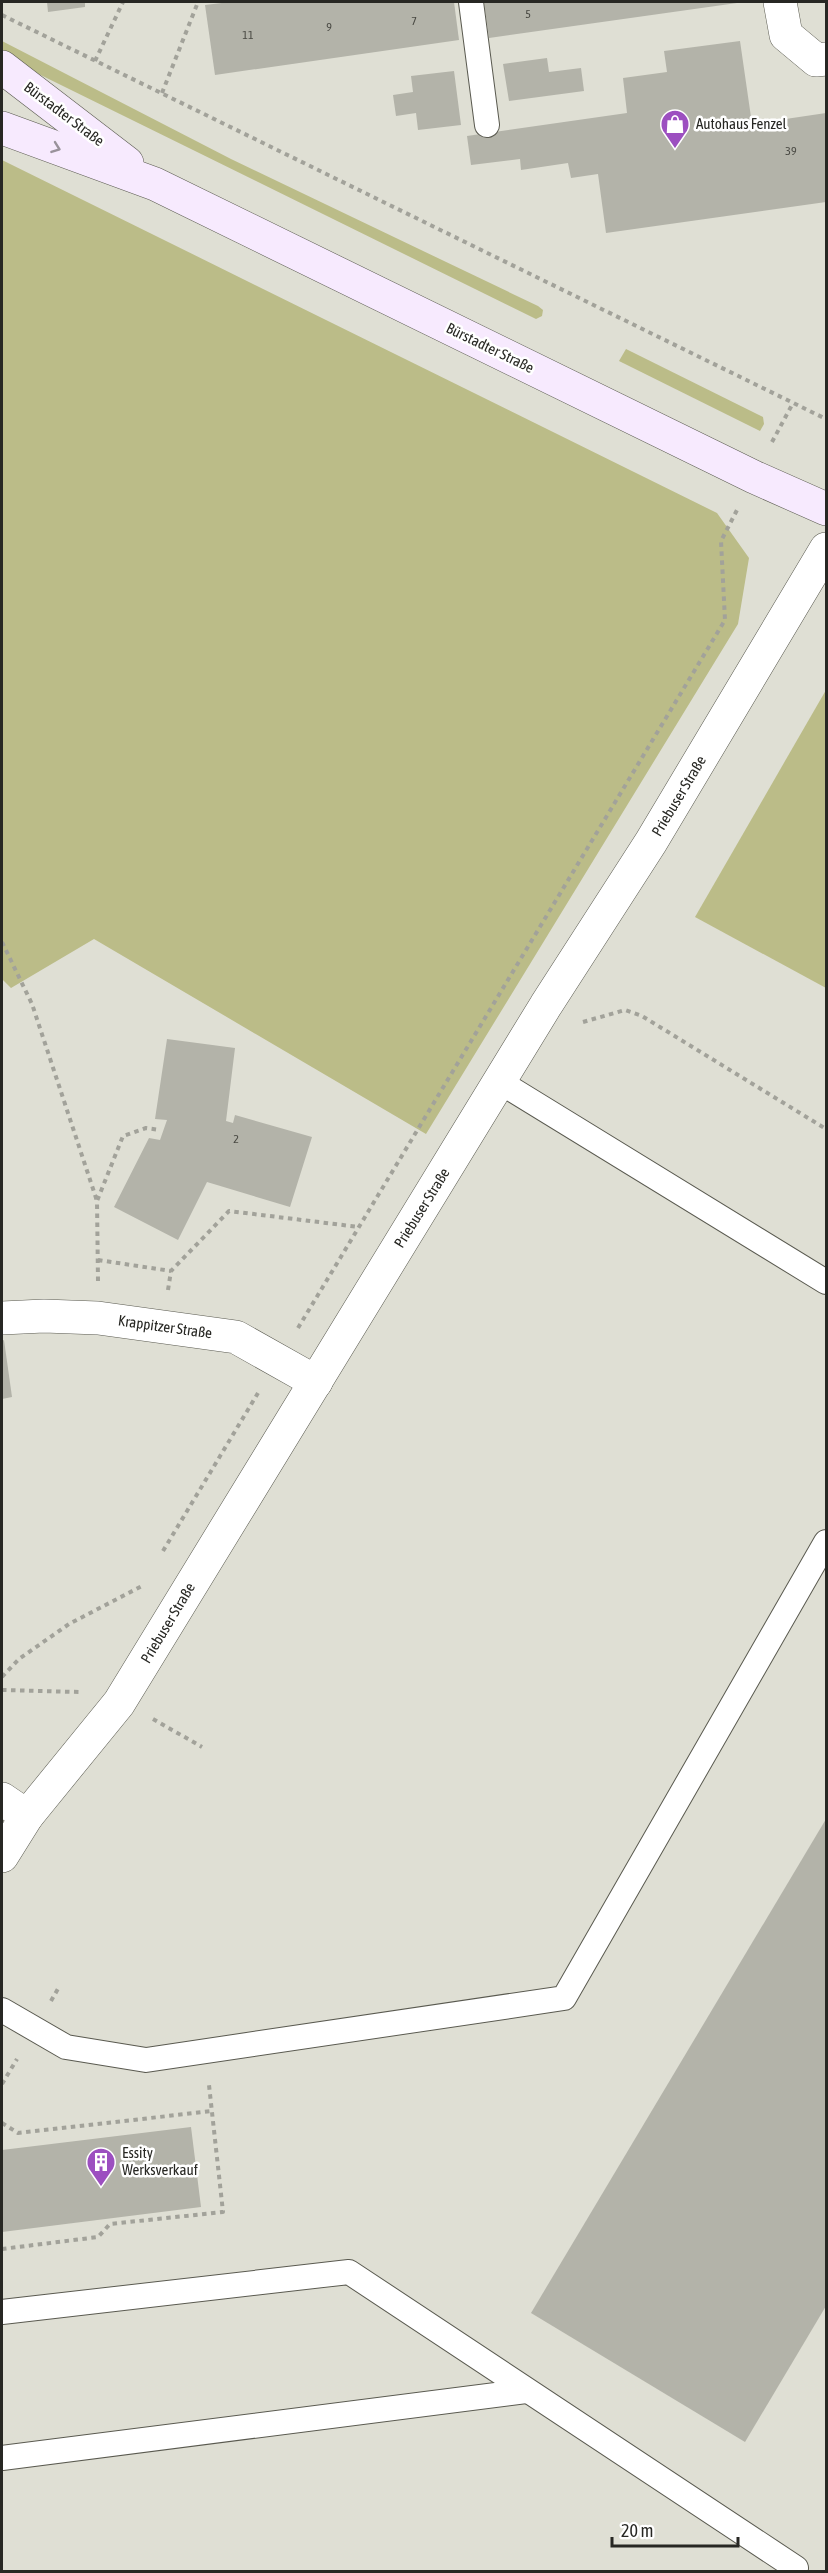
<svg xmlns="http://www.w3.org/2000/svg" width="828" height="2573" font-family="'Asap Condensed',sans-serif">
  <rect width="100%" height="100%" fill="#dfdfd4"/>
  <g fill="#bbbc88">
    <polygon points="2,41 231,159 538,306 543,310 542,316 536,319 2,56"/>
    <polygon points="2,160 717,513 749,558 738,624 426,1134 94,939 11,988 2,979"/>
    <polygon points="626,349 763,417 764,424 760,431 619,361"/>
    <polygon points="826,690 826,988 695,917"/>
  </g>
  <g fill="#b3b3a9">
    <polygon points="47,2 85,2 85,7 48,12"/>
    <polygon points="230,2 454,2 459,40 215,75 205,5"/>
    <polygon points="484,2 737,2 737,3 489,38"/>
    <polygon points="740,41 752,124 826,113 826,202 606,233 598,174 571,178 568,163 521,170 520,159 471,165 467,136 627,113 623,78 667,72 664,51"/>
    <polygon points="547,58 549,72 581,68 584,91 509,101 503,64"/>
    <polygon points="454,71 461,125 418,130 416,113 396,116 393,95 413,92 411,76"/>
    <polygon points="167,1039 235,1048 226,1121 233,1123 235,1115 312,1137 290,1207 207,1182 178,1240 114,1207 149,1138 160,1140 167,1120 155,1119"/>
    <polygon points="4,1340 12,1397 2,1399 2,1341"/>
    <polygon points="826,1819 826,2306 745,2442 531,2313"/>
    <polygon points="191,2127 201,2207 2,2232 2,2150"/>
  </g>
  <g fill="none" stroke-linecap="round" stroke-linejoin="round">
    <g stroke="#5a5a50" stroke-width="26">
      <g id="lane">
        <polyline points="471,2 487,125"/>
        <polyline points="500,1082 826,1282"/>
        <polyline points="2,2010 66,2047 146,2060 564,1998 826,1542"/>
        <polyline points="2,2312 349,2272 796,2568"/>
        <polyline points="2,2458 526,2391"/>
      </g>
    </g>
    <g stroke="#5a5a50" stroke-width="34">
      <g id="street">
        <polyline points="780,2 786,35 816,60 826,59"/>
        <polyline points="2,1318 44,1316 98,1318 236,1337 316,1382"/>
        <polyline points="2,1799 27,1816"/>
        <polyline points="2,1856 27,1816 119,1703 546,1005 651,842 826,549"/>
      </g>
    </g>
    <g stroke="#5a5a50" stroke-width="34">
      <g id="secondary">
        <polyline points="2,67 127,163"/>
        <polyline points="2,128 155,184 754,477 826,509"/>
      </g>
    </g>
    <g stroke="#a2a29a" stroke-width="4" stroke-dasharray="4.5 4.5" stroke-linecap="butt">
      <polyline points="2,15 826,419"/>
      <polyline points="95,61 123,2"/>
      <polyline points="162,93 198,2"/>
      <polyline points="772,442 793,403"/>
      <polyline points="2,942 32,1004 97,1201"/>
      <polyline points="583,1022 625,1010 642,1016 826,1129"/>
      <polyline points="98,1260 171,1271"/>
      <polyline points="98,1281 97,1201 123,1136 146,1128 160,1130"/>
      <polyline points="168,1290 171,1271 229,1211 359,1227"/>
      <polyline points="298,1328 725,620 721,541 737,510"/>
      <polyline points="163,1551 258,1393"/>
      <polyline points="2,1677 19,1659 69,1624 142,1586"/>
      <polyline points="2,1690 79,1692"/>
      <polyline points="153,1719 202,1747"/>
      <polyline points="51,2001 59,1987"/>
      <polyline points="2,2084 17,2059"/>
      <polyline points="2,2123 18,2133 212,2111"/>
      <polyline points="2,2249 98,2237 110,2224 223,2212 209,2085"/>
    </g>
    <use href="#lane" stroke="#fff" stroke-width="24"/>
    <use href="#street" stroke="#fff" stroke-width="33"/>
    <use href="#secondary" stroke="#f7eafe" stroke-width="33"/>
  </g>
  <defs><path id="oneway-chevron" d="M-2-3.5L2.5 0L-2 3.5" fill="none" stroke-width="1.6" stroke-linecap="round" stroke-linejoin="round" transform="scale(1.5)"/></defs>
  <use stroke="#99929b" href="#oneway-chevron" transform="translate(56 148) rotate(20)"/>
  <defs>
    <g id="shop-pin" transform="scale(1.5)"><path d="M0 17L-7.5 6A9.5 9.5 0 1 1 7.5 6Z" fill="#9c4fc0" stroke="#fff"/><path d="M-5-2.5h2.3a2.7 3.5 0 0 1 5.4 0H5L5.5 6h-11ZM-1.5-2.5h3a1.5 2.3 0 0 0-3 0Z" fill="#fff"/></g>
    <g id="building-pin" transform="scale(1.5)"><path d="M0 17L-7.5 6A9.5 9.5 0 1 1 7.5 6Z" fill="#9c4fc0" stroke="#fff"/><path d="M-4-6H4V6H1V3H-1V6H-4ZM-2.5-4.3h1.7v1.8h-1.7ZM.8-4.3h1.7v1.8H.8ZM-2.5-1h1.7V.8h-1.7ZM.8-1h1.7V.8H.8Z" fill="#fff"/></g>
  </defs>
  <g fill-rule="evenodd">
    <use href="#shop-pin" x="675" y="124"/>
    <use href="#building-pin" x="101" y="2162"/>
  </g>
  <g text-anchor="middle" stroke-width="5" stroke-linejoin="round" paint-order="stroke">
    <g font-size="12" fill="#4a4a44">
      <text x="528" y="18">5</text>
      <text x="414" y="25">7</text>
      <text x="329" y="31">9</text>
      <text x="248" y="39">11</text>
      <text x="791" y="155">39</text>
      <text x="236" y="1143">2</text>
    </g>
    <g font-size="15" fill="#272723" stroke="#fff">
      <text transform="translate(64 114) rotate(37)" y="5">Bürstadter Straße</text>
      <text transform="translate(490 348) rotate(26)" y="5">Bürstadter Straße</text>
      <text transform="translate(679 796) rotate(-59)" y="5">Priebuser Straße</text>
      <text transform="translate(422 1208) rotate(-58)" y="5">Priebuser Straße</text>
      <text transform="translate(165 1327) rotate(8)" y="5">Krappitzer Straße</text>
      <text transform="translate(168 1623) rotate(-59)" y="5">Priebuser Straße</text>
    </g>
    <g font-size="15" fill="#272723" stroke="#fff" text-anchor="start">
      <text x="696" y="129">Autohaus Fenzel</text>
      <text x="122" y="2158">Essity<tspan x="122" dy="17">Werksverkauf</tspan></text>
    </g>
  </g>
  <rect width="828" height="2573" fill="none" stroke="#272723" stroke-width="6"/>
  <path d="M612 2537v9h126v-9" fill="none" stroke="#272723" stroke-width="3"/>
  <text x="621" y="2537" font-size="18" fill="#272723" stroke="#ffffff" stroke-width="4.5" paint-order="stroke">20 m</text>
</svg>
